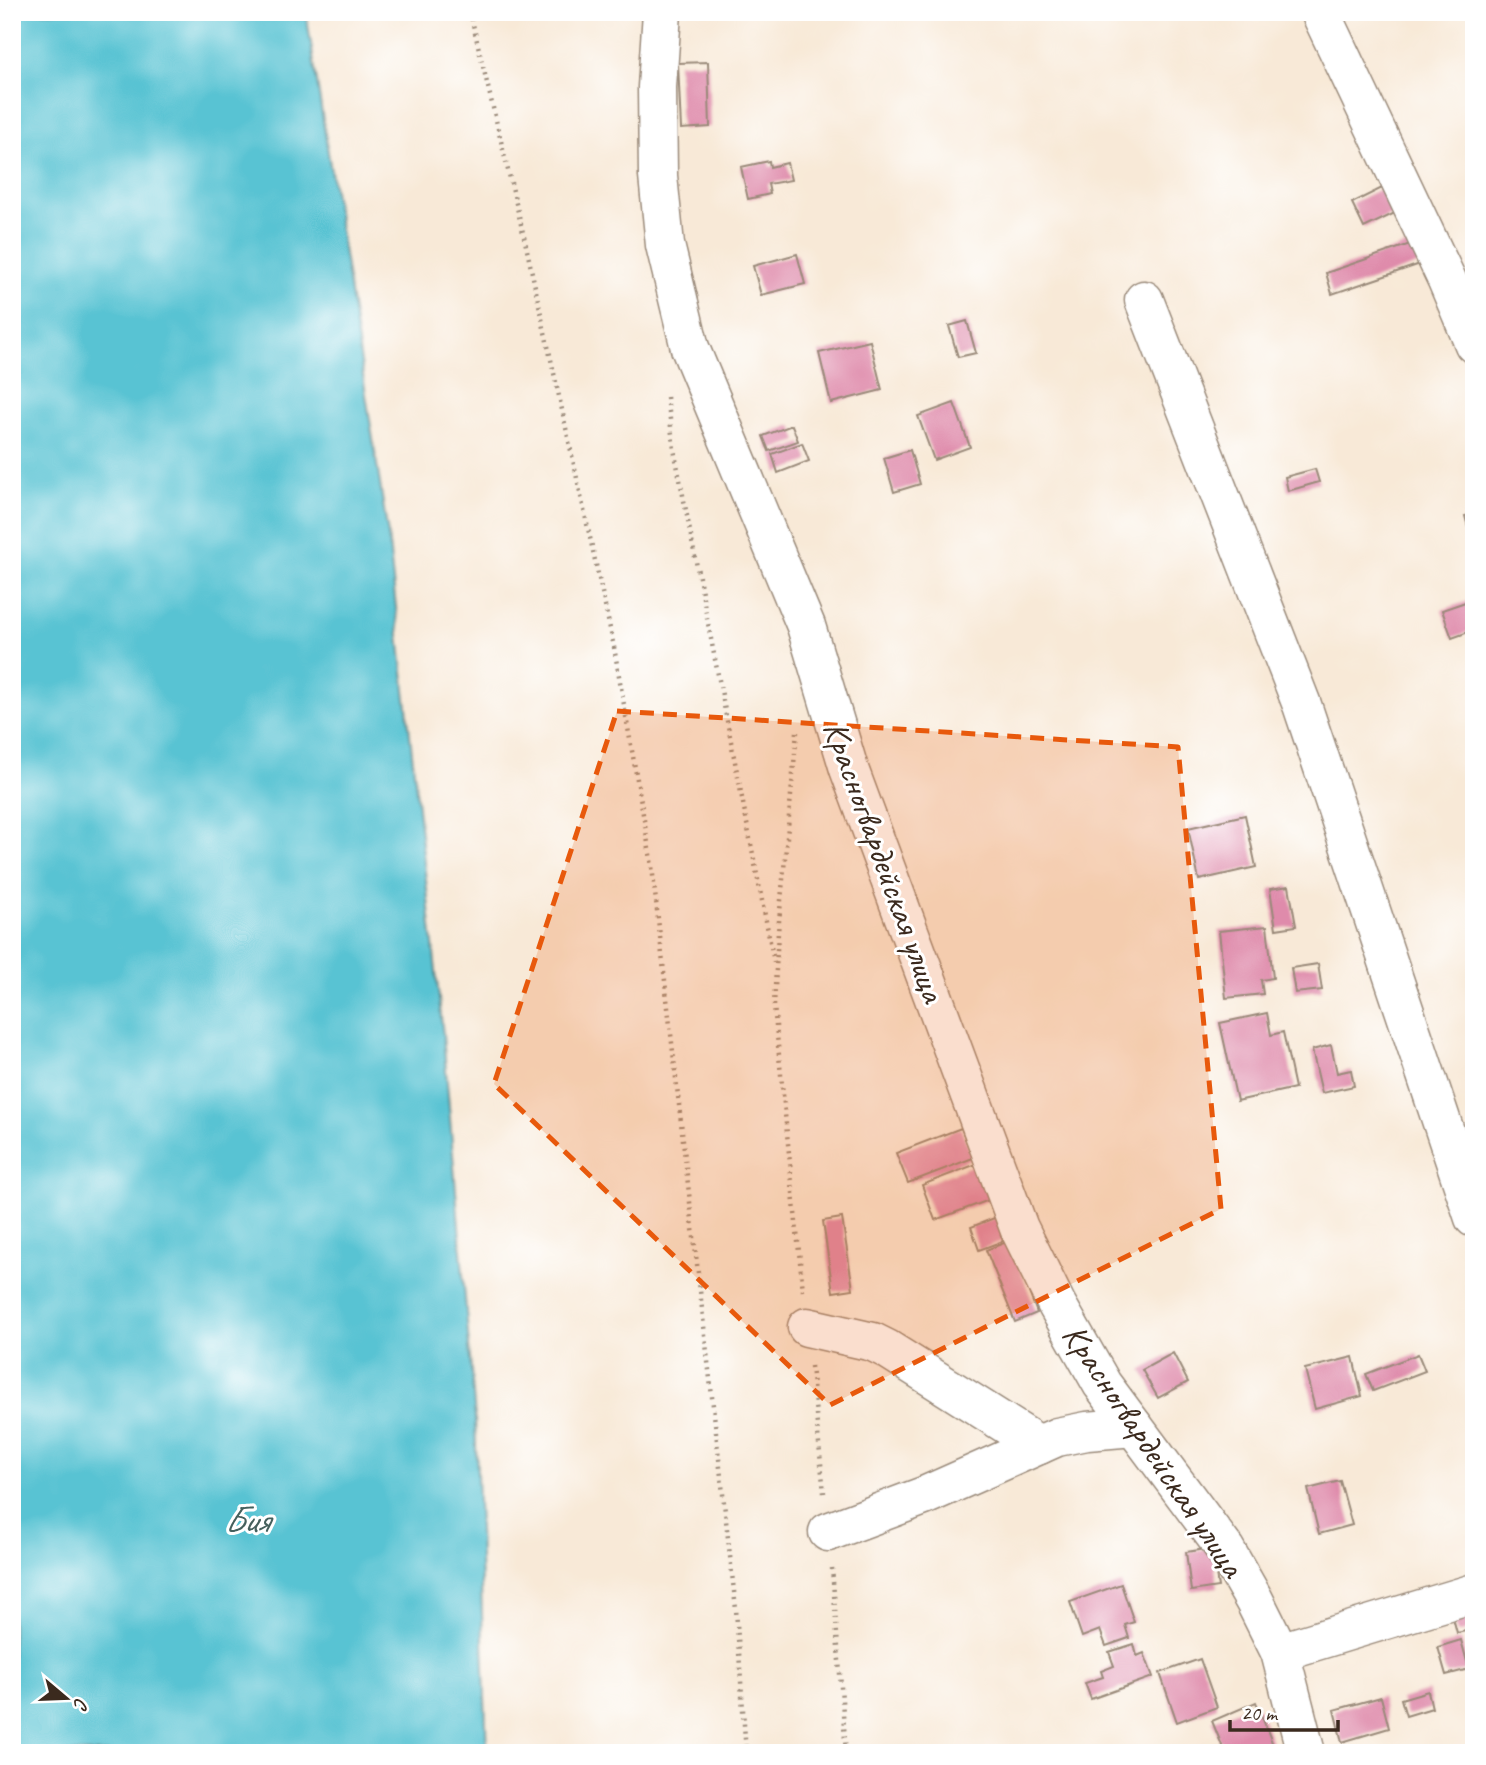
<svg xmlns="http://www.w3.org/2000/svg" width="1486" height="1765" font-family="Caveat,sans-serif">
  <rect width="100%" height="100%" fill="#fff"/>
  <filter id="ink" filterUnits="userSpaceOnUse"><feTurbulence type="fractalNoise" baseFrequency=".0143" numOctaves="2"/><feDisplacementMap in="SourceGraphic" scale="14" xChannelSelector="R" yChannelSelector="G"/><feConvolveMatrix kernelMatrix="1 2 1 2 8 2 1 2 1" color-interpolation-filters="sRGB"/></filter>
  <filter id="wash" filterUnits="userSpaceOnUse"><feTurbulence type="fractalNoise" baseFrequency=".00686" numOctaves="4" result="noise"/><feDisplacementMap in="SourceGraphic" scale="28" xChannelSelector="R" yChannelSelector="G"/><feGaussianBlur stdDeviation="1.57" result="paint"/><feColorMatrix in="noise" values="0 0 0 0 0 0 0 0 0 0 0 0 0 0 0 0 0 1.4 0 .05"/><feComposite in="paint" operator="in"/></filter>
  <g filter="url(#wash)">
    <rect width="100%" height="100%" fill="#f8e9d7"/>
    <polygon fill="#58c3d3" stroke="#4a7678" stroke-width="2" points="12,12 306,12 388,535 443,1035 475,1418 487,1753 12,1753"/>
    <g id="blocks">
      <g fill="#df8bab">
        <polygon points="708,62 710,127 681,129 678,63"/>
        <polygon points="769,161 770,167 787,163 791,180 768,184 770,194 748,199 741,167"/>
        <polygon points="1382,188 1395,213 1364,228 1352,203"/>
        <polygon points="1419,241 1426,262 1332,294 1326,273"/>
        <polygon points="797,254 805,284 761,295 753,266"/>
        <polygon points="967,321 976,353 958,357 949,326"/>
        <polygon points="870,341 882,390 831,403 819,353"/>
        <polygon points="954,403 970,447 934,460 918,416"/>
        <polygon points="792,425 798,441 769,451 763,436"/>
        <polygon points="802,443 809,461 778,473 772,454"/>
        <polygon points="910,450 920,484 894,492 884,458"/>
        <polygon points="1315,469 1319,482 1288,491 1285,477"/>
        <polygon points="1474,514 1474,545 1473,545 1465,516"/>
        <polygon points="1474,599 1474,630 1452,638 1442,610"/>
        <polygon points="1245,815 1256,867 1199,880 1188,828"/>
        <polygon points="1289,886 1296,926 1276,929 1270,889"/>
        <polygon points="1267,926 1273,978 1261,980 1263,994 1226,998 1219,931"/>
        <polygon points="1318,964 1322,990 1295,993 1291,968"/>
        <polygon points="1267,1013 1271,1035 1283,1032 1295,1088 1237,1101 1220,1023"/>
        <polygon points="1331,1045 1337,1073 1351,1070 1354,1086 1322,1093 1312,1050"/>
        <polygon points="961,1128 973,1158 908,1183 896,1153"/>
        <polygon points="979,1163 992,1199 935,1220 922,1185"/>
        <polygon points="1002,1215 1011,1238 979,1250 971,1227"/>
        <polygon points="842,1218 853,1289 833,1292 823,1221"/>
        <polygon points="1009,1241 1037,1313 1015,1322 986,1250"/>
        <polygon points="1173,1353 1188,1382 1158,1398 1142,1370"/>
        <polygon points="1418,1354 1425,1371 1373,1391 1366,1374"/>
        <polygon points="1353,1357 1362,1396 1315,1409 1305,1369"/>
        <polygon points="1340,1481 1352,1525 1319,1534 1308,1489"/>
        <polygon points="1212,1548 1218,1587 1191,1591 1186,1552"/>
        <polygon points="1121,1584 1134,1622 1125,1625 1129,1638 1106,1646 1100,1630 1082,1637 1070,1602"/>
        <polygon points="1474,1604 1474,1629 1457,1633 1451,1610"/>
        <polygon points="1461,1640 1469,1669 1446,1675 1438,1647"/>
        <polygon points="1134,1644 1137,1656 1144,1653 1153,1677 1091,1699 1085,1683 1103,1677 1101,1671 1114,1666 1109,1652"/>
        <polygon points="1200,1659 1217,1707 1177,1722 1160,1673"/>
        <polygon points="1428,1691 1432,1708 1406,1716 1401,1699"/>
        <polygon points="1381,1697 1389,1728 1342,1742 1334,1710"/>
        <polygon points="1256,1702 1273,1745 1254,1753 1225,1753 1212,1721"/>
      </g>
    </g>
  </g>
  <g filter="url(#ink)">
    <use href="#blocks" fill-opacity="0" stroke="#9a8a7a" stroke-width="2"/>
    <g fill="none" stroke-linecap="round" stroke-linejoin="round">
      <g stroke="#9a8a7a" stroke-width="41">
        <g id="minor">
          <polyline points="662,12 657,87 658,176 665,245 690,348 806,626 849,769 1019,1228 1057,1305 1102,1384 1225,1549 1254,1600 1280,1652 1306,1753"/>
          <polyline points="1320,12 1447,280 1474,344"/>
          <polyline points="1144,300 1302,705 1474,1218"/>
          <polyline points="807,1327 873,1342 887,1349 1039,1445"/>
          <polyline points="828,1532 924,1496 1057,1437 1087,1431 1134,1427"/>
          <polyline points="1280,1652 1474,1593"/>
        </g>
      </g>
      <g stroke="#9a8a7a" stroke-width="4.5" stroke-dasharray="2 5" stroke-linecap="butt">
        <polyline points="470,12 525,241 614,647 652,866 736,1609 746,1753"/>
        <polyline points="667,397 674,449 774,962"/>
        <polyline points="797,732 778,932 774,1006 803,1291"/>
        <polyline points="811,1366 824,1493"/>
        <polyline points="832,1568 846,1753"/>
      </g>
      <use href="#minor" stroke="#fff" stroke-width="38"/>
    </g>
  </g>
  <path fill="#e8590c" fill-opacity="0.2" stroke="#e8590c" stroke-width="5" stroke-dasharray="14 9" stroke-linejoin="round" d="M617,711L1178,747L1221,1209L830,1405L494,1084Z"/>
  <g text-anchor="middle" stroke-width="6" stroke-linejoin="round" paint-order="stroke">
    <g font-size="35" fill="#3b2a1e" stroke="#fff">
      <text transform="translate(885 861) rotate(70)" y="12">Красногвардейская улица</text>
      <text transform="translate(1154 1450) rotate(56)" y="12">Красногвардейская улица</text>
    </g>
    <g font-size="37" font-style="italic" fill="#45605d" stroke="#fff">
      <text x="246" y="1532">Бия</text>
    </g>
  </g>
  <rect width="1486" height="1765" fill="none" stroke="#fff" stroke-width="42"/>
  <g transform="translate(66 1698) rotate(109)" stroke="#ffffff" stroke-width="5" paint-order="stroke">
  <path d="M0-5L12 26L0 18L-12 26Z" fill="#3b2a1e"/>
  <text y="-10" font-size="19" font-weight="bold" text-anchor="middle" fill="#3b2a1e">С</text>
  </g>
  <path d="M1230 1720v10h108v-10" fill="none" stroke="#3b2a1e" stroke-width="3.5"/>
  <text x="1241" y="1720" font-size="21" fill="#3b2a1e" stroke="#ffffff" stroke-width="5" paint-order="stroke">20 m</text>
</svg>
